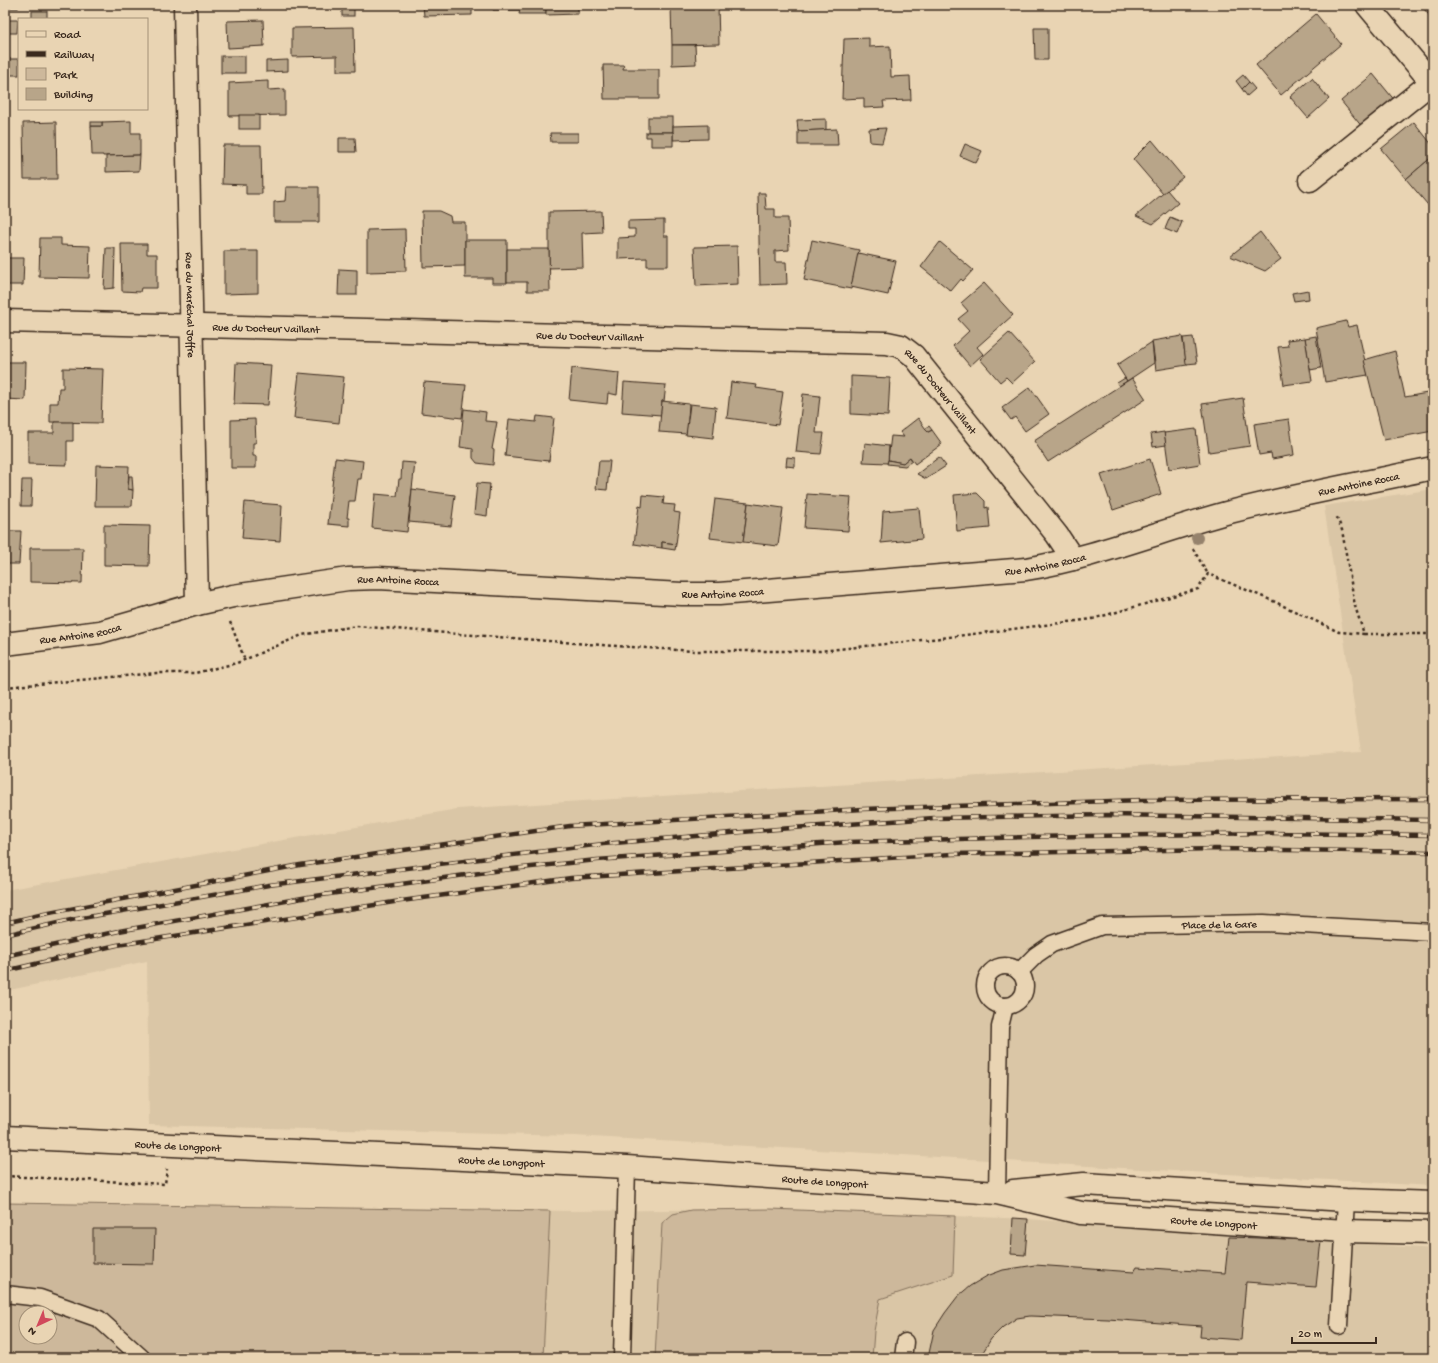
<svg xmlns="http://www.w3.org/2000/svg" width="1438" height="1363" font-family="'Gochi Hand',sans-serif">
  <rect width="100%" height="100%" fill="#e9d4b3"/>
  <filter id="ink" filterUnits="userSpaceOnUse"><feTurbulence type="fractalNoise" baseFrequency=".025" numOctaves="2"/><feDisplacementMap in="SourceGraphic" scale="8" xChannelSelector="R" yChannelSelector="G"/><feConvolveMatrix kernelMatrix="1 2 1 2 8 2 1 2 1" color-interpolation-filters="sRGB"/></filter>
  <g filter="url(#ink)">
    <g fill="#dac6a6" fill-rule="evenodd">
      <polygon points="1433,489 1433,1186 575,1136 149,1125 147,961 5,991 5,890 457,809 1361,752 1324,506"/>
      <path d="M5,1203L571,1211L771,1209L1028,1219L1433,1249V1358H5ZM26,1313H50V1337H26Z"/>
    </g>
    <g fill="#cdb89b" stroke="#84715c" fill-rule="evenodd">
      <path d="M5,1203L550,1211L543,1358H5ZM26,1313H50V1337H26Z"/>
      <polygon points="771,1209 955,1216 953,1275 880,1299 874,1331 872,1358 655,1358 662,1223 673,1214 691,1210"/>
    </g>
    <g fill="#b8a589" stroke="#3b2a1e">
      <rect x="5" y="5" width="13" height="3"/>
      <rect x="342" y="5" width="12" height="11"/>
      <polygon points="423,5 472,5 472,15 424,16"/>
      <polygon points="493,5 546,5 546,14 519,14 520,10 493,10"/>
      <polygon points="546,5 578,5 578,14 546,15"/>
      <polygon points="671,5 718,5 719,44 672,45"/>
      <polygon points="1429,5 1433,5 1433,20 1424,9"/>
      <rect x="32" y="11" width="15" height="8"/>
      <polygon points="1316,14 1341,44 1281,95 1256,65"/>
      <polygon points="5,20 18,20 17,33 5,33"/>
      <polygon points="263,20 264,46 228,48 227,21"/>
      <polygon points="354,27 355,71 337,71 337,56 292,57 292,28"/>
      <polygon points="1034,28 1048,28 1048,60 1035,60"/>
      <polygon points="869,38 869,47 890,46 891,77 910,76 911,100 883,101 884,107 864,108 864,98 842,99 844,39"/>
      <polygon points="672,45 695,45 696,64 672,65"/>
      <rect x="221" y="56" width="24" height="17"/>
      <rect x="5" y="59" width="14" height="16"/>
      <polygon points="288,60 288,71 266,72 266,61"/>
      <polygon points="603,65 624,65 623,69 659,69 659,99 604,99"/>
      <polygon points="1373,74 1396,102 1363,128 1341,101"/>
      <polygon points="1243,75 1249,82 1242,89 1236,81"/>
      <polygon points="1312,78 1329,99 1308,118 1290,97"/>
      <polygon points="268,81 268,90 285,89 285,115 229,116 229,83"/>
      <polygon points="1249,82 1255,89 1247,96 1242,89"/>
      <rect x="239" y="115" width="20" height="14"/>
      <rect x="648" y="117" width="25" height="15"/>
      <polygon points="826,119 826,130 798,131 797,120"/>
      <polygon points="131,121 131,133 140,133 140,155 103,156 103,155 92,155 91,126 102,126 102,122"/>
      <polygon points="56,122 57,179 24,179 23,123"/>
      <rect x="91" y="122" width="11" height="4"/>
      <polygon points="1414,122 1433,146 1433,156 1406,179 1381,149"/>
      <polygon points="708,125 708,139 673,140 673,126"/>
      <polygon points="886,128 882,143 870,142 869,129"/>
      <polygon points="837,129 838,145 798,145 798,131"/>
      <polygon points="646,132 673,132 673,146 651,146 651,137 646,137"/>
      <polygon points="550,133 578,133 578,142 551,142"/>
      <polygon points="339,138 355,138 356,152 339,152"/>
      <polygon points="1152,140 1183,177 1163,194 1133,159"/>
      <polygon points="965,144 982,151 976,163 960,156"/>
      <polygon points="223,145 261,145 262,194 246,194 246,185 222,184"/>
      <polygon points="140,155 139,171 106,172 106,156"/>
      <polygon points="1433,156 1433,211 1406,179"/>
      <polygon points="286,187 319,187 319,222 274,222 274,202 285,201"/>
      <polygon points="1167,190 1178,203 1153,224 1136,216"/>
      <polygon points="758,193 765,193 766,209 775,209 775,218 788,218 789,250 775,251 775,262 786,262 787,284 760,285"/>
      <polygon points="422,211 439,211 450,216 451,222 465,222 465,266 423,267"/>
      <polygon points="601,211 602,232 582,233 583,267 549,268 549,212"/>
      <polygon points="1170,217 1182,222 1177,234 1165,229"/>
      <polygon points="664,220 664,236 668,236 668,266 647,266 647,258 618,259 618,238 635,237 635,229 628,229 628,221"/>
      <polygon points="405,229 406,271 367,272 367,230"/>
      <polygon points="1260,232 1281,259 1265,271 1230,256"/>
      <polygon points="40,238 61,238 61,245 90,246 89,278 39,277"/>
      <polygon points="465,240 507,240 507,283 492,283 492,278 465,278"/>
      <polygon points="812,240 859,250 851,289 804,280"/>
      <polygon points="940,242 973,270 963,281 961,279 951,291 921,267"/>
      <polygon points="121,244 147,244 147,254 157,254 157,288 141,288 140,292 122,291"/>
      <polygon points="737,246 738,284 696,286 694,247"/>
      <polygon points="106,248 115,248 114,288 104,289"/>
      <polygon points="507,249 549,249 550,291 527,291 527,282 507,282"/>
      <polygon points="224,251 258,251 258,293 224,294"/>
      <polygon points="858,253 896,261 888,295 851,287"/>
      <polygon points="5,258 24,258 23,285 6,285 7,292 5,292"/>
      <polygon points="339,269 357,270 357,295 338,295"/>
      <polygon points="984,283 1013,315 977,347 983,354 970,366 953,346 969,331 958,319 968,311 961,303"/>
      <polygon points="1308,290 1309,299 1294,301 1292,293"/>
      <polygon points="1346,321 1348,327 1357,325 1368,375 1325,382 1316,328"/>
      <polygon points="1009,333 1035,362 1012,383 1006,377 1000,382 980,359"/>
      <polygon points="1182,336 1187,365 1156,370 1152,341"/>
      <polygon points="1316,336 1321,368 1310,370 1305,338"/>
      <polygon points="1193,337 1197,363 1186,364 1183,338"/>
      <polygon points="1305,338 1312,381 1284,385 1278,347 1288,346 1287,340"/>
      <polygon points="1152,342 1154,363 1127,381 1117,365"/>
      <polygon points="1395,351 1405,397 1433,392 1433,431 1384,440 1364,360"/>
      <polygon points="5,362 26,362 25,400 5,399"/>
      <polygon points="236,363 271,365 268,405 234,404"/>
      <polygon points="63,368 103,369 101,423 50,422 50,403 58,403 59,388 63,388"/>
      <polygon points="572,368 619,373 617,395 608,393 607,404 569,400"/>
      <polygon points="299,373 344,377 339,423 294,418"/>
      <polygon points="851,376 890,378 888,416 851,414"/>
      <polygon points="1125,378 1127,381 1119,386 1117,383"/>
      <polygon points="1132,378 1146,399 1048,462 1034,441"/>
      <polygon points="424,382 466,385 462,418 421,413"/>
      <polygon points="624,382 666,385 664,401 662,401 661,415 622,412"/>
      <polygon points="731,382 757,385 756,388 783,392 778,425 727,418"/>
      <polygon points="1030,387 1049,414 1025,431 1015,417 1011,420 1002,408"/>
      <polygon points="803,394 820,396 816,433 824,433 821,454 796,452"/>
      <polygon points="1243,398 1250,446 1209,452 1202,404"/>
      <polygon points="662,401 689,404 687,434 659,432"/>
      <polygon points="690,404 716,407 713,438 686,435"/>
      <polygon points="464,409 486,412 485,421 497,422 492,449 494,450 493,465 477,463 473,458 473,449 460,447"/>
      <polygon points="537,416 554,418 549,461 505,456 509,419 536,422"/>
      <polygon points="918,418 928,432 932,430 942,444 915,464 910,457 903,463 888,460 891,436 904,437 900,432"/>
      <polygon points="255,419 256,443 253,443 253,456 256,456 256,468 231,468 231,420"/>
      <polygon points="1289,419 1294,455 1272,459 1271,453 1259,455 1254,424"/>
      <polygon points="54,422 73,422 73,441 67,441 67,465 28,464 28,433 54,433"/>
      <polygon points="929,426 932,430 928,432 925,429"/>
      <polygon points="1196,429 1200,464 1169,469 1164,433"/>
      <polygon points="1164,432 1166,445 1153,447 1151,434"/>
      <polygon points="865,443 889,446 888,463 863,462"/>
      <polygon points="787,457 795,458 795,467 786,466"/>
      <polygon points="910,457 912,461 905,466 887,464 888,460 903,463"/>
      <polygon points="939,457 946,466 926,479 917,474"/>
      <polygon points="335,458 363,461 361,479 358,479 355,501 349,501 347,518 349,518 349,526 328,524"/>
      <polygon points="1150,459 1161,494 1113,510 1101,475"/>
      <polygon points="599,461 610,461 607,490 596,489"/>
      <polygon points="402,462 415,463 407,532 372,528 375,494 397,496 399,479 401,479"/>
      <polygon points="96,465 129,466 128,489 133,490 132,506 95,506"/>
      <polygon points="129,476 132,476 133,490 128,489"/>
      <polygon points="22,480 32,480 31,506 21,506"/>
      <polygon points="477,483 490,484 487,516 474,514"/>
      <polygon points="412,489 455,495 451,526 409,522"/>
      <polygon points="977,493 985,501 985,508 988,507 990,528 957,531 954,495"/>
      <polygon points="807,494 851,497 848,531 804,528"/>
      <polygon points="643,495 664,497 663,504 675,505 674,512 680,513 676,544 662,542 662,548 634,544 639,506 642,507"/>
      <polygon points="715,499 748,503 743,542 710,538"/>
      <polygon points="245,502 282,505 280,541 242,538"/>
      <polygon points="748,503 783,508 778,546 743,542"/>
      <polygon points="919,508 922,539 881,543 883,511"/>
      <polygon points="104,525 150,526 149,566 104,565"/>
      <polygon points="5,531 21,531 19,564 5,564"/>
      <polygon points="662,542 676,544 675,550 662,548"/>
      <polygon points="30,548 83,548 82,583 30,582"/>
      <polygon points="1013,1218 1028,1219 1025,1255 1011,1254"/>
      <polygon points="93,1229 155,1229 154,1264 93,1263"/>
      <polygon points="1229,1237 1321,1240 1316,1287 1246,1282 1241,1340 1200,1337 1201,1326 1108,1319 1030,1316 1017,1318 1003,1327 991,1339 983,1352 981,1358 928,1358 934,1330 945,1313 958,1296 970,1286 987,1276 1003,1270 1035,1265 1134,1272 1137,1267 1225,1273"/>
      <polygon points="1433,1288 1433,1358 1429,1358"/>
    </g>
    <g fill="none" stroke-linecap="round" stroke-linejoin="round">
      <g stroke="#3b2a1e" stroke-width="19">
        <g id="lane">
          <circle cx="1005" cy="986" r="20"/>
          <path id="s1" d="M1019,972L1036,955L1052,944L1102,926L1264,923L1433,932"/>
          <polyline points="997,1193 1000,1027 1005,1006"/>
          <polyline points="5,1294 40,1298 99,1319 142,1358"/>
          <polyline points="1339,1326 1346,1200"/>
          <polyline points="622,1358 627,1167"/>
          <polyline points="903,1358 905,1342"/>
        </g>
      </g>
      <g stroke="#3b2a1e" stroke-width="25">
        <g id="street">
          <path id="s2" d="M185,5L197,604"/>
          <polyline points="1367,5 1433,84"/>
          <polyline points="1310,180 1432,82"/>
          <path id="s3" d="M5,321L887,343L901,346L914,356L1057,535L1073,559"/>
        </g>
      </g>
      <g stroke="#3b2a1e" stroke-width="25">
        <g id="secondary">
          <path id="s4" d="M5,644L100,632L197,604L233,596L348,579L378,578L682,594H719L1026,569C1093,558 1160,531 1226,513C1294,495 1364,483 1433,468"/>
          <path id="s5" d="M5,1137L627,1167L997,1193L1081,1213L1345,1231L1433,1233"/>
          <polyline points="1013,1191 1084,1184 1346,1200 1433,1203"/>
        </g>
      </g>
      <g stroke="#3b2a1e" stroke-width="2.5" stroke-dasharray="3 3" stroke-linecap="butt">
        <polyline points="1193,549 1208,574"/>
        <polyline points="230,622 245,660"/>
        <polyline points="1364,634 1433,634"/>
        <polyline points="5,687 156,673 195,673 237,663 302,635 356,626 601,645 694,651 820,651 941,638 1092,619 1198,589 1208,574 1273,601 1339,632 1364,634 1355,606 1342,530 1336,515"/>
        <polyline points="5,1176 165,1184 167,1169"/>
      </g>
      <use href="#lane" stroke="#e9d4b3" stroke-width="16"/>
      <use href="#street" stroke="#e9d4b3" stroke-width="22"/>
      <use href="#secondary" stroke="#e9d4b3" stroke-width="22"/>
      <g stroke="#3b2a1e" stroke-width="4.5">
        <g id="rail">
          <polyline points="5,923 44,914 300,865 570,826 863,809 1143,800 1433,799"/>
          <polyline points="5,935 71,920 269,885 603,844 778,829 934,818 1108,815 1433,820"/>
          <polyline points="5,956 119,931 308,897 494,871 597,860 848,842 1028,837 1269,833 1433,835"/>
          <polyline points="5,971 117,945 394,902 571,878 952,854 1216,849 1433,852"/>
        </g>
      </g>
      <use href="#rail" stroke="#e9d4b3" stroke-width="3" stroke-dasharray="9" stroke-linecap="butt"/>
    </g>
    <circle fill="#95826c" cx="1197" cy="538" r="6"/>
  </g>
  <g text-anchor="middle" stroke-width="4" stroke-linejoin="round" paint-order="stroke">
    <g font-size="11" fill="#3b2a1e" stroke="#e9d4b3">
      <text dy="4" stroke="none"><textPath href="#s2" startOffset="300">Rue du Maréchal Joffre</textPath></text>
      <text dy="4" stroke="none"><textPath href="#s3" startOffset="261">Rue du Docteur Vaillant</textPath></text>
      <text dy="4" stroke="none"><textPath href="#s3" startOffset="585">Rue du Docteur Vaillant</textPath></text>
      <text dy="4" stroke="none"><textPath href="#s3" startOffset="957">Rue du Docteur Vaillant</textPath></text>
      <text dy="4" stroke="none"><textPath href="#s4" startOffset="1373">Rue Antoine Rocca</textPath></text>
      <text dy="4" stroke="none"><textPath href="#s4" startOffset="1049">Rue Antoine Rocca</textPath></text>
      <text dy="4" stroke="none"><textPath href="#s4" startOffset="400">Rue Antoine Rocca</textPath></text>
      <text dy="4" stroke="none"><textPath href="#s4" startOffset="725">Rue Antoine Rocca</textPath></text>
      <text dy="4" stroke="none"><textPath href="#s4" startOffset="76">Rue Antoine Rocca</textPath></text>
      <text dy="4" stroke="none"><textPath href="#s1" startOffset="214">Place de la Gare</textPath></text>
      <text dy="4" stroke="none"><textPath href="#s5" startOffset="173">Route de Longpont</textPath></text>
      <text dy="4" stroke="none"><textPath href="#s5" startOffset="497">Route de Longpont</textPath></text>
      <text dy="4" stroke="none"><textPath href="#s5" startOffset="821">Route de Longpont</textPath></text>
      <text dy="4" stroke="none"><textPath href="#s5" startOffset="1213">Route de Longpont</textPath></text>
    </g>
  </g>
  <rect width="1438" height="1363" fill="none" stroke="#e9d4b3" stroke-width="20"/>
  <rect x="10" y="10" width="1418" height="1343" fill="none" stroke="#3b2a1e" stroke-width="1.5" filter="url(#ink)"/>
  <rect x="18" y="18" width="130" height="92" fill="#e9d4b3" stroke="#a39077"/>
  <rect x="26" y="31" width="20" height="6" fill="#e9d4b3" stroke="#a39077"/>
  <text x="54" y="38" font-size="12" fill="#3b2a1e">Road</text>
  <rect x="26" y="51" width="20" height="6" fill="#3b2a1e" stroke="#a39077"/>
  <text x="54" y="58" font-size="12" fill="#3b2a1e">Railway</text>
  <rect x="26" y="68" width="20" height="12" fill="#cdb89b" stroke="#a39077"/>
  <text x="54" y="78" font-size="12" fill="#3b2a1e">Park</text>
  <rect x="26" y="88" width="20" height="12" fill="#b8a589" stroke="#a39077"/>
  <text x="54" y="98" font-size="12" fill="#3b2a1e">Building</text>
  <g transform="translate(38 1325) rotate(224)"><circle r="19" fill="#e9d4b3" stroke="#a39077"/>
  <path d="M0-3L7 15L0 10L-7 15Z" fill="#d1495b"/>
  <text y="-6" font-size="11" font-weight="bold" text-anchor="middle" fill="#3b2a1e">N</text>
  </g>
  <path d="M1292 1337v6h84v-6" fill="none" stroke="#3b2a1e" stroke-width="2"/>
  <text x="1298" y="1337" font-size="12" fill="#3b2a1e" stroke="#e9d4b3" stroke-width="3" paint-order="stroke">20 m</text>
</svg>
